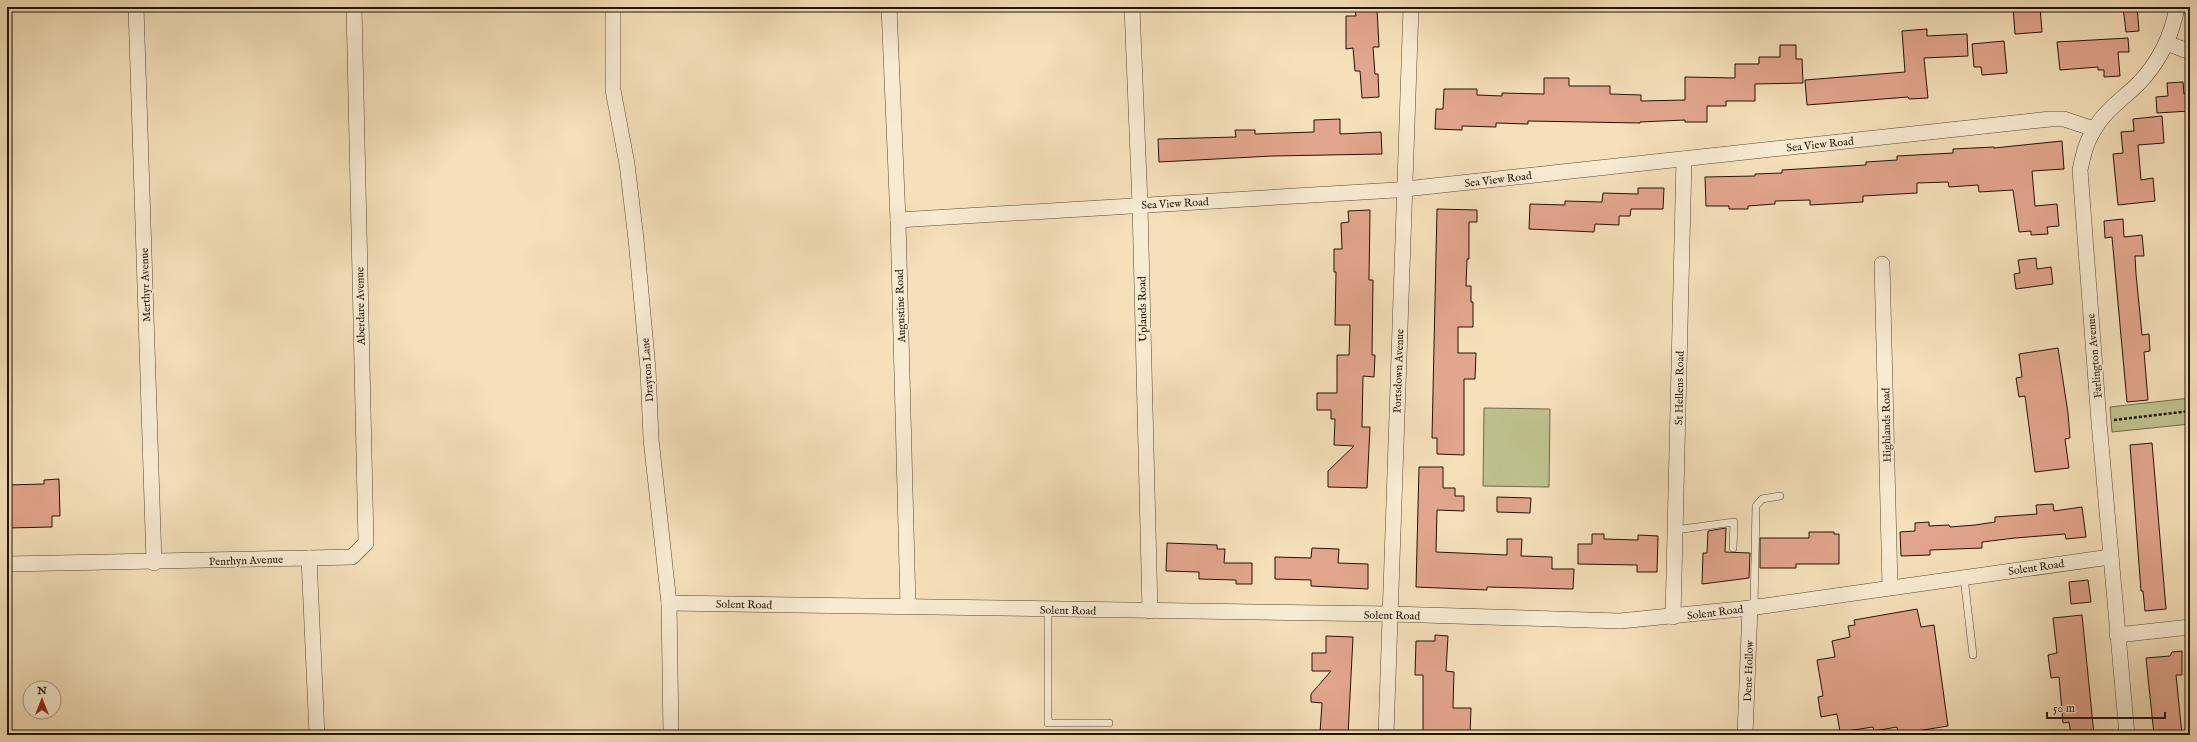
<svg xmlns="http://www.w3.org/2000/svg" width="2197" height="742" font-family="'IM FELL English',serif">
  <rect width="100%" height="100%" fill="#f5e0ba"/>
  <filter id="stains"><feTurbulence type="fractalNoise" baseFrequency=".005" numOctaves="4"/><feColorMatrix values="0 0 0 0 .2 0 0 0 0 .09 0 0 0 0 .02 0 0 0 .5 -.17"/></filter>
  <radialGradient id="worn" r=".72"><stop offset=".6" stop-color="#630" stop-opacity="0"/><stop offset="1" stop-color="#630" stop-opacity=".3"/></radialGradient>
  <g fill="#bec28e" stroke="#706a4a">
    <polygon points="2190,398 2190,424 2112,432 2110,407"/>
    <polygon points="1484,408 1550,409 1549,487 1483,486"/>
  </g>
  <g fill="#e2a58d" stroke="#231305">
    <polygon points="2013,7 2040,7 2042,32 2015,34"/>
    <polygon points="2123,7 2137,7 2139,31 2126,32"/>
    <polygon points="1377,8 1379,47 1373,47 1375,74 1378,74 1379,97 1362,98 1360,71 1355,71 1353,48 1346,49 1346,16 1356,16 1355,10"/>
    <polygon points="1927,29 1927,36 1967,34 1968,56 1924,58 1928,98 1909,99 1908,97 1807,105 1805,80 1905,72 1902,31"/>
    <polygon points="2128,38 2129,52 2118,52 2120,76 2104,77 2104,70 2098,70 2098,67 2060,70 2057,42"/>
    <polygon points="2004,41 2007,73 1982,75 1981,67 1974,67 1972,44"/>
    <polygon points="1780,45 1796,45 1796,59 1802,59 1803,83 1755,84 1755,101 1726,101 1726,106 1707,106 1707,122 1685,122 1685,120 1640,122 1640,123 1528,121 1528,124 1496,123 1496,127 1462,126 1462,130 1435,129 1436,109 1443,109 1444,89 1477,89 1477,95 1502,96 1502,93 1544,94 1544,78 1569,78 1569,86 1610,86 1610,94 1641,95 1641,101 1685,100 1685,77 1735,78 1735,64 1759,64 1759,57 1780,57"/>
    <polygon points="2183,82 2184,94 2190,94 2190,111 2157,113 2156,97 2168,96 2167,83"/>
    <polygon points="2162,116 2164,143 2138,145 2141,180 2153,178 2155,201 2118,205 2113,154 2123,153 2121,132 2134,131 2133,119"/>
    <polygon points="1340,119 1340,134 1381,132 1382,154 1272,156 1159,162 1158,139 1236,137 1235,130 1255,130 1255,134 1314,132 1314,120"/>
    <polygon points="2062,141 2064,169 2032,171 2035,206 2057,204 2059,226 2047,227 2048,234 2031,235 2031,231 2019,232 2013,190 1979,192 1978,185 1949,187 1948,182 1917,183 1917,193 1863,196 1863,202 1810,205 1810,200 1775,201 1775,204 1748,206 1748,209 1729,209 1729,206 1706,206 1705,177 1755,176 1755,174 1782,173 1782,170 1866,165 1866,162 1897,160 1897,156 1953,153 1953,149 1994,147 1994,148"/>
    <polygon points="1638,188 1664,188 1663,209 1631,209 1630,216 1619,216 1619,225 1595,224 1594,232 1529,229 1530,204 1565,205 1565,201 1602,202 1603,193 1638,194"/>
    <polygon points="1437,209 1477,210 1477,222 1469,222 1469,259 1467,259 1466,286 1471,286 1471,302 1473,302 1473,327 1458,327 1458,353 1476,353 1475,379 1464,379 1464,455 1437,454 1437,438 1432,438"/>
    <polygon points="1370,210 1369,280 1373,280 1372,355 1375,355 1374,377 1363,376 1362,427 1370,427 1367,488 1328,487 1328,471 1354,446 1334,445 1335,419 1331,419 1331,410 1317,410 1317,393 1337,393 1337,355 1349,355 1350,325 1335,325 1336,272 1334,272 1334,249 1342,249 1341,223 1349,222 1348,211"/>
    <polygon points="2123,219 2124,237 2142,235 2144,256 2135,256 2136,274 2142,335 2149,334 2150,351 2144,352 2148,400 2127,402 2112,237 2105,238 2104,221"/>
    <polygon points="2036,258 2037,269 2051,267 2053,284 2016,289 2014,274 2020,273 2018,260"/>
    <polygon points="2058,348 2068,413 2070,438 2065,439 2069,468 2035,472 2025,396 2019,397 2016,378 2022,377 2019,354"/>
    <polygon points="2152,443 2166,609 2145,611 2143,591 2141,591 2130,445"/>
    <polygon points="1419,467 1443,467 1443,488 1455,488 1455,496 1464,496 1464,511 1437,510 1436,552 1507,555 1507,539 1522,539 1521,556 1552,557 1552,569 1574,569 1573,589 1487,587 1487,590 1416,587"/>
    <polygon points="59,479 60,516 52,516 52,527 7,528 7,485 44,484 44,480"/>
    <polygon points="1497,497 1531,498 1530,513 1497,512"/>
    <polygon points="2053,504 2054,511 2082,507 2086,537 2066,539 2065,534 2015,538 1982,542 1982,548 1930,550 1930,555 1901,556 1900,532 1915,531 1915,523 1929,522 1929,526 1949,525 1950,527 1975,525 1995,522 1995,517 2037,514 2036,505"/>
    <polygon points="1726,528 1725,552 1750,553 1749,578 1702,584 1703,553 1707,553 1708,531"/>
    <polygon points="1809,532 1834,532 1834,534 1839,534 1839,564 1796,564 1796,568 1760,568 1760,538 1809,538"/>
    <polygon points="1592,534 1604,534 1604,539 1638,540 1638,535 1658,536 1657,572 1637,572 1637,565 1578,564 1578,544 1592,544"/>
    <polygon points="1167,543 1217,545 1217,549 1225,549 1224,563 1252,563 1252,584 1236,584 1236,580 1199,579 1199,572 1166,571"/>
    <polygon points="1312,548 1339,549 1338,563 1368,564 1368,589 1311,586 1311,580 1275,579 1275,557 1311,558"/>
    <polygon points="2088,580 2091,602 2071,604 2069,582"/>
    <polygon points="1917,609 1921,627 1934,625 1948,726 1898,734 1897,727 1874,731 1873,727 1840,732 1837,714 1821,717 1818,697 1823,696 1817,660 1835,657 1832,641 1850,637 1848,626 1855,625 1854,620"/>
    <polygon points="2082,615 2094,735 2071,735 2069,722 2063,723 2059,677 2051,678 2048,655 2057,653 2053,618"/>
    <polygon points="1435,635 1448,636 1446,671 1454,672 1453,708 1471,708 1470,735 1423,735 1423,675 1415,675 1416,641 1435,641"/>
    <polygon points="1326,636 1353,637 1348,735 1327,735 1327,733 1320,733 1322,703 1311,702 1311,694 1331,671 1312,671 1312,653 1326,653"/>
    <polygon points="2182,651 2182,675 2176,675 2182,735 2154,735 2146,658 2170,656 2172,652"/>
  </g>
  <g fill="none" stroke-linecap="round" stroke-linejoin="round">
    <g stroke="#584632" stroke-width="8">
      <g id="service">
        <polyline points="1675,530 1734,522 1733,548"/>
        <polyline points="1964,577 1973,655"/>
        <polyline points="1754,607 1756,506 1762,499 1780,496"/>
        <polyline points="1048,610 1048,723 1109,723"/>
      </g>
    </g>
    <g stroke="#584632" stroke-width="16">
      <g id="minor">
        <polyline points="136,7 154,563"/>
        <polyline points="613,7 613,90 627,164 636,239 648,369 651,439 669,603 671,735"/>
        <polyline points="889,7 898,220 908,606"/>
        <polyline points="1132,7 1140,205 1150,611"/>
        <polyline points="2167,43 2190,52"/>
        <polyline points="898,220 1396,190 2050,119 2064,119 2094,129"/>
        <polyline points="1882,264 1890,587"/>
        <polyline points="309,558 352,557 366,543 354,7"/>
        <polyline points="7,564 309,558 317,735"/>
        <polyline points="669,603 1391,614 1620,621 1750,608 2110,557"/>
        <polyline points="1673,617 1684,159"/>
        <polyline points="2117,635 2190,627"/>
        <polyline points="1386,735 1411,7"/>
        <polyline points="1745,735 1750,608"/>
        <path d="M2127,735L2099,422L2080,170C2083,156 2086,142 2094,130C2104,111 2124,98 2139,83C2159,62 2172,35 2177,7"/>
      </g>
    </g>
    <polyline stroke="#231305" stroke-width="2.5" stroke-dasharray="3 2" stroke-linecap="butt" points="2114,420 2190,411"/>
    <use href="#service" stroke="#f8ebd2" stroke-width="7"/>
    <use href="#minor" stroke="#f8ebd2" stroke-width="15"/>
  </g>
  <g text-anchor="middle" stroke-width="3.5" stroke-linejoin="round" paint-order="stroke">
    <g font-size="11" fill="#231305" stroke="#f8ebd2">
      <text transform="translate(1820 144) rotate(-6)" y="4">Sea View Road</text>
      <text transform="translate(1498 179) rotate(-7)" y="4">Sea View Road</text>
      <text transform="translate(1175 203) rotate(-3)" y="4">Sea View Road</text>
      <text transform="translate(145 285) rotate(-92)" y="4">Merthyr Avenue</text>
      <text transform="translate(360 306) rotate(-91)" y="4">Aberdare Avenue</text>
      <text transform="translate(900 306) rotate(-92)" y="4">Augustine Road</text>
      <text transform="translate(1142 309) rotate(-91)" y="4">Uplands Road</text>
      <text transform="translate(2094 356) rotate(-95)" y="4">Farlington Avenue</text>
      <text transform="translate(647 370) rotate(-94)" y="4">Drayton Lane</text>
      <text transform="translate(1398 371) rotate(-88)" y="4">Portsdown Avenue</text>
      <text transform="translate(1679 388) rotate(-89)" y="4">St Hellens Road</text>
      <text transform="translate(1886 425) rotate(-91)" y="4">Highlands Road</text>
      <text transform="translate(246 560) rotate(-2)" y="4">Penrhyn Avenue</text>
      <text transform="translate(2036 567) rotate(-8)" y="4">Solent Road</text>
      <text transform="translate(744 604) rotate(1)" y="4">Solent Road</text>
      <text transform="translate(1068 610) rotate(1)" y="4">Solent Road</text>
      <text transform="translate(1715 612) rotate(-7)" y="4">Solent Road</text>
      <text transform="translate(1392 615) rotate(1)" y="4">Solent Road</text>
      <text transform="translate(1748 671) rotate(-88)" y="4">Dene Hollow</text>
    </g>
  </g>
  <rect width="2197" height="742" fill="none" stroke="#f5e0ba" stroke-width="24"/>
  <rect x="8" y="8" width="2181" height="726" fill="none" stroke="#231305" stroke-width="2"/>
  <rect x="12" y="12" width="2173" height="718" fill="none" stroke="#231305"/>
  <g transform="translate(42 700)"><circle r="19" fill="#f8ebd2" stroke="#a39580"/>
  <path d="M0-3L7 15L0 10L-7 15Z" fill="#8f2418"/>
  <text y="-6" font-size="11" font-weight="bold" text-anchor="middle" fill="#231305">N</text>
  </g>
  <path d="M2047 712v6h118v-6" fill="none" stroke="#231305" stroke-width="2"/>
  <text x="2053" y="712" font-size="12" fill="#231305" stroke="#f8ebd2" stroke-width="3" paint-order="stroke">50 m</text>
  <rect width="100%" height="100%" filter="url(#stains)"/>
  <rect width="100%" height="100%" fill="url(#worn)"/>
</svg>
